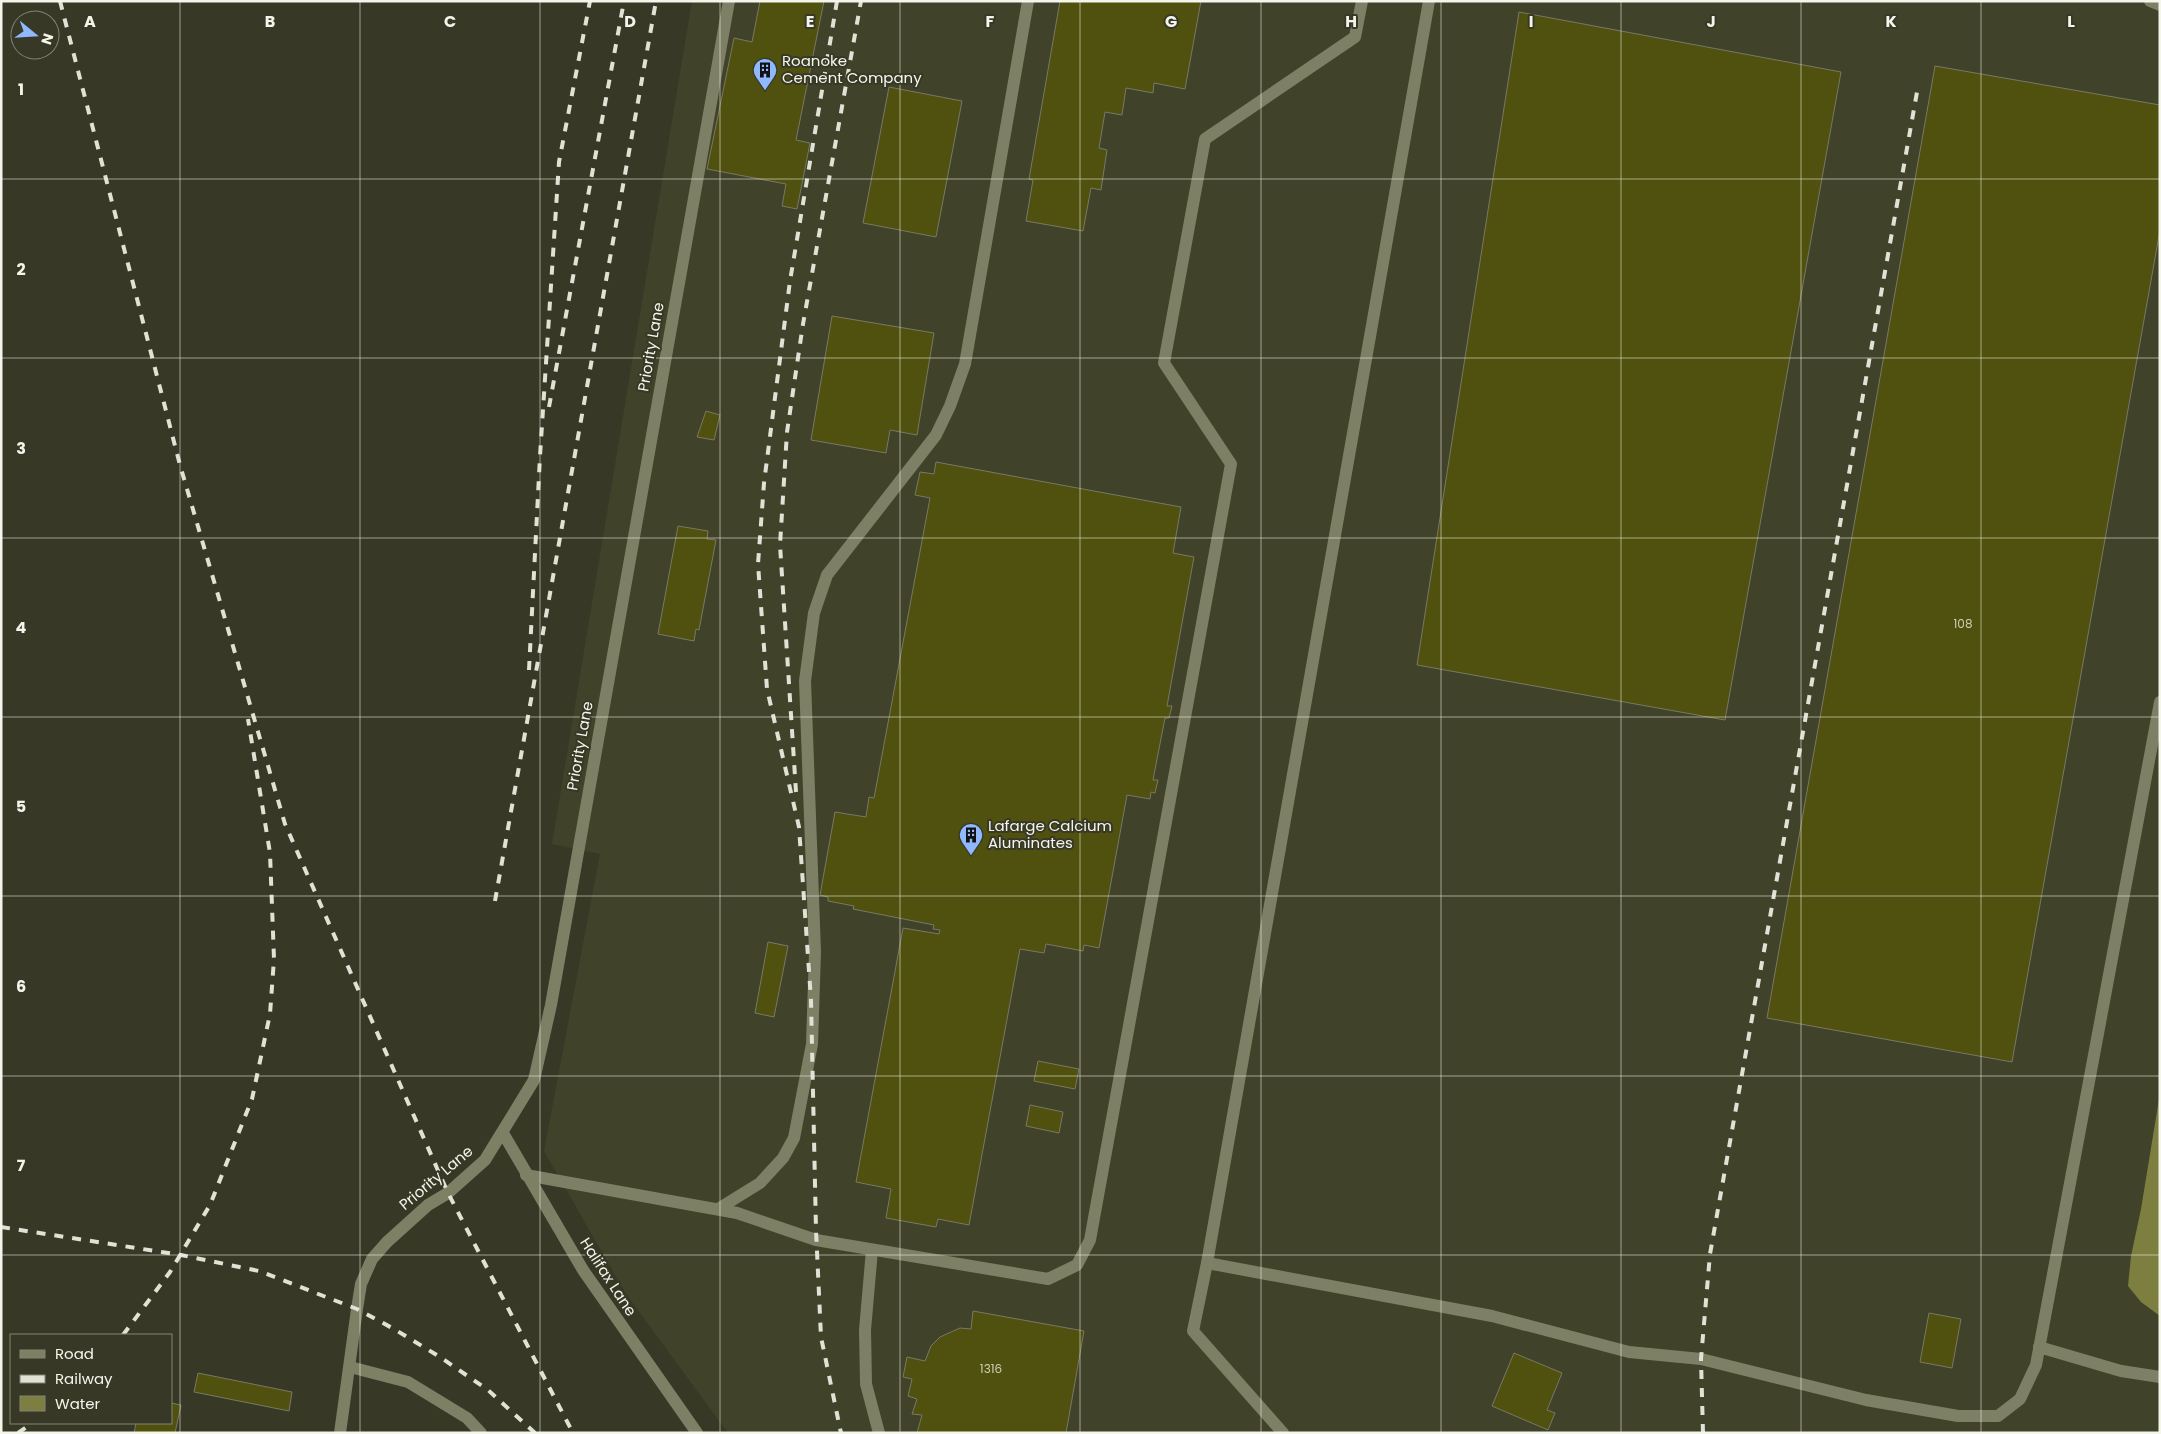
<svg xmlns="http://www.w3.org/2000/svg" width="2161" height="1434" font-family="Poppins,sans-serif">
  <rect width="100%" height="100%" fill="#383827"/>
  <polygon fill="#41422a" points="692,1 2160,1 2160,1433 728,1433 626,1294 544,1151 600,854 552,844"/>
  <polygon fill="#7d7f41" points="2160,1093 2160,1316 2141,1302 2128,1286 2131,1256 2141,1209"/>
  <g fill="#50510f" stroke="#787966">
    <polygon points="760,1 824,1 796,140 810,143 797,209 782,206 786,184 707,169 734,38 752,42"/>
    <polygon points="1060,1 1201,1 1185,89 1154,83 1153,93 1126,88 1122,115 1105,112 1099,148 1107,150 1101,190 1091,188 1083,231 1026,221 1033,180 1029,179"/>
    <polygon points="1519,12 1841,72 1725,720 1417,665"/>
    <polygon points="1935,66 2160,105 2160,230 2012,1062 1767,1018"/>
    <polygon points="889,87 962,101 936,237 863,223"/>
    <polygon points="832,316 934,333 917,435 890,430 886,453 811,440"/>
    <polygon points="706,411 720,415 714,440 697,437"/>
    <polygon points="936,462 1181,507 1173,553 1194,557 1167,706 1172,706 1169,718 1165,718 1153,780 1158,780 1155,793 1151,792 1150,799 1127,795 1099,948 1084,945 1083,951 1046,944 1044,953 1020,949 969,1225 938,1219 936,1227 886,1218 891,1189 856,1182 903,928 939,934 940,930 933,929 934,925 853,909 854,906 828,901 828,897 820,895 835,812 866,817 869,797 874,798 930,498 915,495 920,472 934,474"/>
    <polygon points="678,526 708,531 707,539 716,540 699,630 696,629 694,641 658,634"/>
    <polygon points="768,942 788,946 774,1017 755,1013"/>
    <polygon points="1038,1061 1079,1069 1075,1089 1034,1081"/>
    <polygon points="1030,1105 1063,1112 1059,1133 1026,1126"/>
    <polygon points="973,1311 1084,1331 1066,1433 917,1433 922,1415 912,1414 917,1399 908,1396 912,1379 903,1377 907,1357 925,1361 931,1346 940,1337 960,1328 971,1329"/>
    <polygon points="1929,1313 1961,1319 1952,1368 1920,1362"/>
    <polygon points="1514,1353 1562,1373 1547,1410 1555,1413 1548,1430 1492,1406"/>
    <polygon points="198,1373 292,1392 289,1411 194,1392"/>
    <polygon points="171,1403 181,1405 175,1433 134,1433 136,1423 171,1423"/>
  </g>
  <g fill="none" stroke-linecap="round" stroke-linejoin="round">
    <g stroke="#7e8066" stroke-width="12">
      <polyline points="2150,1 2160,5"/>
      <polyline points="503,1133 583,1270 697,1433"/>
      <polyline points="526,1175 737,1213 816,1240 1048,1279 1077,1265 1090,1240 1231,464 1164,363 1205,139 1355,37 1362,1"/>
      <polyline points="718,1209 760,1183 783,1158 794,1138 812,1044 815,952 805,681 814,613 827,575 936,435 950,406 965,364 1028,1"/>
      <polyline points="872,1250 865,1330 866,1384 879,1433"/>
      <polyline points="1207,1263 1492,1316 1629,1352 1701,1359 1866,1400 1958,1416 1998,1416 2020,1399 2036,1365 2160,702"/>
      <polyline points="2039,1347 2121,1371 2160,1377"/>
      <polyline points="350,1367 408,1382 467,1418 481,1433"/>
      <polyline points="340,1433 357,1309 361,1284 372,1259 387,1242 428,1205 448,1193 485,1160 534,1080 551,1005 729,1"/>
      <polyline points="1283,1433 1193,1331 1207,1263 1429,1"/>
    </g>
    <g stroke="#e1e2d6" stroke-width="4" stroke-dasharray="9 9" stroke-linecap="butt">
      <polyline points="60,1 180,465 285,824 448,1193 573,1433"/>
      <polyline points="837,1 790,281 764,483 758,564 767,689 799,827 811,1000 816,1230 821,1337 841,1433"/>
      <polyline points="549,407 624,1"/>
      <polyline points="529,670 540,456 559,162 590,1"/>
      <polyline points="796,792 780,545 787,432 803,324 861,1"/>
      <polyline points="495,901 656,1"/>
      <polyline points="1,1227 181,1255 259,1271 357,1309 394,1329 440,1357 488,1390 535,1433"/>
      <polyline points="123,1335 170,1272 210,1205 252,1099 270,1014 274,959 270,853 248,719"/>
      <polyline points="18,1433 32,1423"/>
      <polyline points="1703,1433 1701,1359 1710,1254 1917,92"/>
    </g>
  </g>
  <path fill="none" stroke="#f5f6eb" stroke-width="1" stroke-opacity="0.55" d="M180,1V1433M360,1V1433M540,1V1433M720,1V1433M900,1V1433M1080,1V1433M1261,1V1433M1441,1V1433M1621,1V1433M1801,1V1433M1981,1V1433M1,179H2160M1,358H2160M1,538H2160M1,717H2160M1,896H2160M1,1076H2160M1,1255H2160"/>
  <defs>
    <g id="building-pin" transform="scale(1.25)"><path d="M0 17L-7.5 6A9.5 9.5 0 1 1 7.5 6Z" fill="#8fb8fd" stroke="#383827"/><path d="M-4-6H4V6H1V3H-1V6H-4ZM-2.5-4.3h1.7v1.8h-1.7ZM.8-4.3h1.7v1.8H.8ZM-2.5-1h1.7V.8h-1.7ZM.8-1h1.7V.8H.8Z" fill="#111"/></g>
  </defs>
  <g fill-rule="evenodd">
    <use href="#building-pin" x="765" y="70"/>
    <use href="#building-pin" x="971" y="835"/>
  </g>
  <g text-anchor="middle" stroke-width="4" stroke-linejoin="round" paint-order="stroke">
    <g font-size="12" fill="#cccdb4">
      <text x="1963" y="628">108</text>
      <text x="991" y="1373">1316</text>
    </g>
    <g font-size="15" fill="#f5f6eb" stroke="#383827" text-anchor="start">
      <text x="782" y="66">Roanoke<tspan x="782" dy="17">Cement Company</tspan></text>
      <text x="988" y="831">Lafarge Calcium<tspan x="988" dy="17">Aluminates</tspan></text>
    </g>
    <g font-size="15" fill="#f5f6eb" stroke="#383827">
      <text transform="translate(651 347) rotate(-80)" y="5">Priority Lane</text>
      <text transform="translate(580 746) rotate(-80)" y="5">Priority Lane</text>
      <text transform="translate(436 1178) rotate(-40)" y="5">Priority Lane</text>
      <text transform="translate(608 1277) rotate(57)" y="5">Halifax Lane</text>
    </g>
  </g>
  <g font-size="16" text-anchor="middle" font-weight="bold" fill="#f5f6eb" stroke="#383827" stroke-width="4" stroke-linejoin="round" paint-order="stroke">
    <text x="90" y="27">A</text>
    <text x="270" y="27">B</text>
    <text x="450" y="27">C</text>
    <text x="630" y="27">D</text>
    <text x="810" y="27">E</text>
    <text x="990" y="27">F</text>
    <text x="1171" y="27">G</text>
    <text x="1351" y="27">H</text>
    <text x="1531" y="27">I</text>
    <text x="1711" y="27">J</text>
    <text x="1891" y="27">K</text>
    <text x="2071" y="27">L</text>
    <text x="21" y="95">1</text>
    <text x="21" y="275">2</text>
    <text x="21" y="454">3</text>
    <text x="21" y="633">4</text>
    <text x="21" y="812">5</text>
    <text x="21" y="992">6</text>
    <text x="21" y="1171">7</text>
  </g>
  <rect width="2161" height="1434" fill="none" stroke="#f5f6eb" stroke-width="5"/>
  <rect x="10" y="1334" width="162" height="90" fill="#383827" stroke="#848475"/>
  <rect x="20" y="1350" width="25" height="8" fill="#7e8066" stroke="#848475"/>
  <text x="55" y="1359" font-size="15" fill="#f5f6eb">Road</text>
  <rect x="20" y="1375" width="25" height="8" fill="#e1e2d6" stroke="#848475"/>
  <text x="55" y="1384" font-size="15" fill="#f5f6eb">Railway</text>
  <rect x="20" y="1396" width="25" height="15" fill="#7d7f41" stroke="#848475"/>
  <text x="55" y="1409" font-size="15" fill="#f5f6eb">Water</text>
  <g transform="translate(35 35) rotate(108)"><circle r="24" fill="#383827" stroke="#848475"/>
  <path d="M0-4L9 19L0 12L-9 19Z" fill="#8fb8fd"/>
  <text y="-8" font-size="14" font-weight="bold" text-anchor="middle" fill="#f5f6eb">N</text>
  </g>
</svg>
